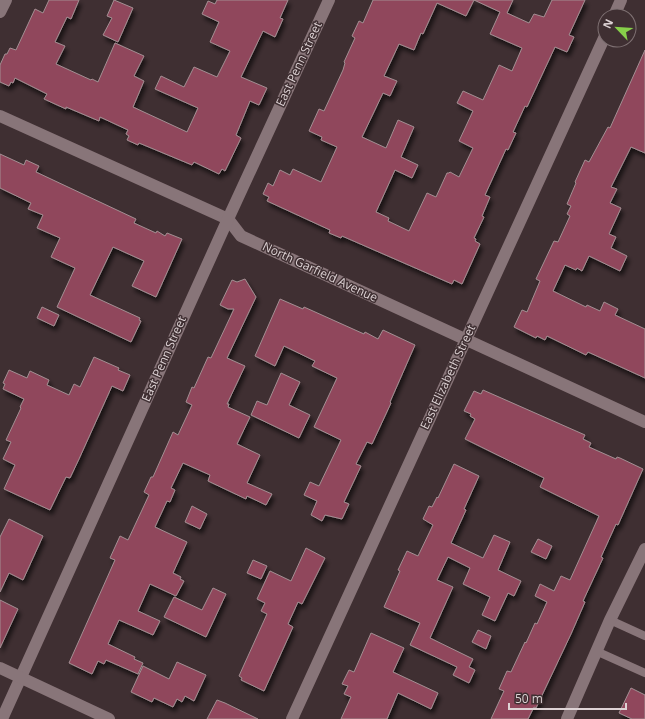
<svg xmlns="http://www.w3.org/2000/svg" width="645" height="719" font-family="'Open Sans',sans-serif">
  <defs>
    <filter id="shadow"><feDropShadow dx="2.5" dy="4.5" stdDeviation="2" flood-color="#0009"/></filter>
  </defs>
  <rect width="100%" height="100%" fill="#3f2f32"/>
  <g fill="#90465b" stroke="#a38f93" filter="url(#shadow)">
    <polygon points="49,0 79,0 71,19 67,17 55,42 65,46 56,64 91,80 92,79 98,82 115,43 144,56 134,76 144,81 133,107 187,132 198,108 155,89 161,76 184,87 194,67 217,77 230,51 210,42 219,22 202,14 208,1 215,4 217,0 288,0 280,18 283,19 275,37 263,31 241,77 267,88 259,105 250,101 236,135 241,138 225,171 222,169 219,174 194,162 192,165 139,143 138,145 127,140 129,136 126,134 128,130 100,117 99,121 66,107 66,109 44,99 47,94 15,78 13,83 11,82 9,86 0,82 0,65 5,54 7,54 10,48 16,50 35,9 43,13"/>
    <polygon points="114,0 133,8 118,42 103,35 112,18 107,16"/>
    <polygon points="373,0 474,0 466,16 437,3 423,34 421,33 414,50 399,44 384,76 397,81 390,96 383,93 362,137 386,148 398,120 414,127 401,157 418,165 412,178 395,170 376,212 389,218 388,221 409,231 427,193 436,197 447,173 449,173 450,172 459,177 473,148 459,141 473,111 457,103 463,91 483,100 499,65 512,71 522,48 490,34 500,12 474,0 513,0 507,13 529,23 534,14 544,17 552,0 585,0 569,35 574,37 567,52 555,47 527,107 525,106 513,132 516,133 508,150 506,149 485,195 490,197 482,216 484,217 474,238 476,239 475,241 480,244 462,284 454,280 452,284 342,236 341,238 329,233 330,230 267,201 269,197 263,194 268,183 273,186 280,170 290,175 293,169 321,182 337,147 321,140 322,137 309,131 319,109 324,111 343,70 345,63 344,62 355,38 352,36 359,21 363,23"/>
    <polygon points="645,50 645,153 631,147 611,187 617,189 610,203 621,208 609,234 616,237 611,248 627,256 620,271 589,256 582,271 577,268 576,270 565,265 553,291 586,307 587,305 600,311 604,302 618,309 615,315 645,329 645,378 588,352 586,355 547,336 545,340 537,336 536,338 514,327 522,310 527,312 540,281 536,279 554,241 558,242 570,216 567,214 571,206 567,204 576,183 575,182 585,160 589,162 608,127 610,128"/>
    <polygon points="0,154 24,165 26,160 39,166 36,172 136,219 134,223 156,233 157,231 165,236 167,233 182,239 156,297 132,286 144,261 113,247 90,295 140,318 139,320 141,321 131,342 57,307 75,268 51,257 60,238 37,228 43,215 28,209 31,203 0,188"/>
    <polygon points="245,279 256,297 227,358 245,366 227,404 229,404 228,407 250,417 237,444 260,455 247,483 272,494 266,505 247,496 246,499 208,481 210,475 183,463 171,488 175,490 170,502 167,501 155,527 187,542 173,573 181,577 180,579 184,581 176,596 150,584 138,611 160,621 153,635 119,620 108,644 135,657 134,659 143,663 138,674 106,660 104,664 98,661 92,674 69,663 115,560 110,558 120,536 128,540 149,495 144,492 151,477 153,477 173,432 178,435 192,405 186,402 192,387 194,388 208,357 211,358 234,309 228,309 220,305 232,280 237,282"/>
    <polygon points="280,299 303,309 304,307 364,334 365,332 378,339 383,330 415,345 390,402 391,403 372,444 367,442 356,464 361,466 344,502 349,504 342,519 325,515 322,521 311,515 317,501 304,495 310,482 319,486 341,440 314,427 337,378 312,366 315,361 284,346 275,366 255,356"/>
    <polygon points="42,307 59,315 54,326 37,318"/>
    <polygon points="94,357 119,368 118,370 130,375 123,391 112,386 79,459 70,478 66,477 50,510 4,489 15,465 3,459 11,442 6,440 21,408 20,407 24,399 3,389 5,384 3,383 9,370 27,378 30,371 49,380 47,385 69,395 74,384 80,387"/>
    <polygon points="281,373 300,382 289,405 310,415 299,438 251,415 257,401 267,405"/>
    <polygon points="483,390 585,435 583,439 591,443 589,447 616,459 617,457 620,458 643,469 618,525 616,524 601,557 603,558 583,601 585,602 571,634 536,708 534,707 528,719 491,719 504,691 499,689 507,671 511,672 525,642 526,643 535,623 537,624 547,602 535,596 540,584 554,591 561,576 570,580 599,516 540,487 544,478 465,439 475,419 470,416 471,414 464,411 474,391 481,394"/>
    <polygon points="454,464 479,476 464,509 466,510 451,543 483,558 494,535 510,542 498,570 521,581 514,596 508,593 495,621 482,615 490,597 463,584 470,568 448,557 437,580 453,587 430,638 473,659 469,667 475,670 469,683 453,675 457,667 410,645 420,623 384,607 400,571 398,570 407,551 418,556 433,525 423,519 429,506 432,507 437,497 438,498"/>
    <polygon points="192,506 207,514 200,529 185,522"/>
    <polygon points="9,519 43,536 23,580 9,573 0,592 0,537"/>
    <polygon points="538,539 552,546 546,559 531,552"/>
    <polygon points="306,548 325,558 302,604 298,602 288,624 293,627 264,691 241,680 242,678 239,676 267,614 261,611 265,603 257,599 270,571 291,581"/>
    <polygon points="253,560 267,566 261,579 247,573"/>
    <polygon points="213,588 226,594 206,637 164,617 174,597 202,610"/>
    <polygon points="0,600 18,609 0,648"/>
    <polygon points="478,630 491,636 486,649 472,642"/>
    <polygon points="371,633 404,648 393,672 438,693 431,709 398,693 387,719 341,719 351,697 344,694 348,686 342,684 349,670 354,672"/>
    <polygon points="177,662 206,675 194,701 185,696 182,702 177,699 173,707 154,698 152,702 131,692 143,666 169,679"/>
    <polygon points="631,688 645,695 645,719 632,719 619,713"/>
    <polygon points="217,700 225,703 258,719 207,719"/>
  </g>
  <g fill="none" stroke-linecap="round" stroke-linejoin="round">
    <g stroke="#887579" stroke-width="8">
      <polyline points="610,620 645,636"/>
      <polyline points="596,651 645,673"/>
    </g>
    <g stroke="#887579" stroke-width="12">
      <polyline points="0,12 6,0"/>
      <polyline points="614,16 621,0"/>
      <polyline points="0,116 228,219 241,236 645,422"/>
      <polyline points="2,719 228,219 329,0"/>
      <polyline points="292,719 605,36"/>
      <polyline points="567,719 610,620 645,549"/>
    </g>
    <polyline stroke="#887579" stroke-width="12" points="0,668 109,719"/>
  </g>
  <g text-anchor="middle" stroke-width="3" stroke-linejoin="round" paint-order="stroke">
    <g font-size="12" fill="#ded3d5" stroke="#3f2f32">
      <text transform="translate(299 64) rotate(-65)" y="4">East Penn Street</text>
      <text transform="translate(320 272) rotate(25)" y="4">North Garfield Avenue</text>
      <text transform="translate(164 359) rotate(-66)" y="4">East Penn Street</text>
      <text transform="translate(448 377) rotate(-65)" y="4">East Elizabeth Street</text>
    </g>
  </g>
  <g transform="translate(617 28) rotate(295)"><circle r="19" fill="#3f2f32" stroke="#7f7173"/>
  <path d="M0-3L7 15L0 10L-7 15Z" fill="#87cf4a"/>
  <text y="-6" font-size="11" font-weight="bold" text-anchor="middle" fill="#ded3d5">N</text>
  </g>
  <path d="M509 703v6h117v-6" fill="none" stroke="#ded3d5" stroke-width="2"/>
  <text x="515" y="703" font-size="12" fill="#ded3d5" stroke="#3f2f32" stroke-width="3" paint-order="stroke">50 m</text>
</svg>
